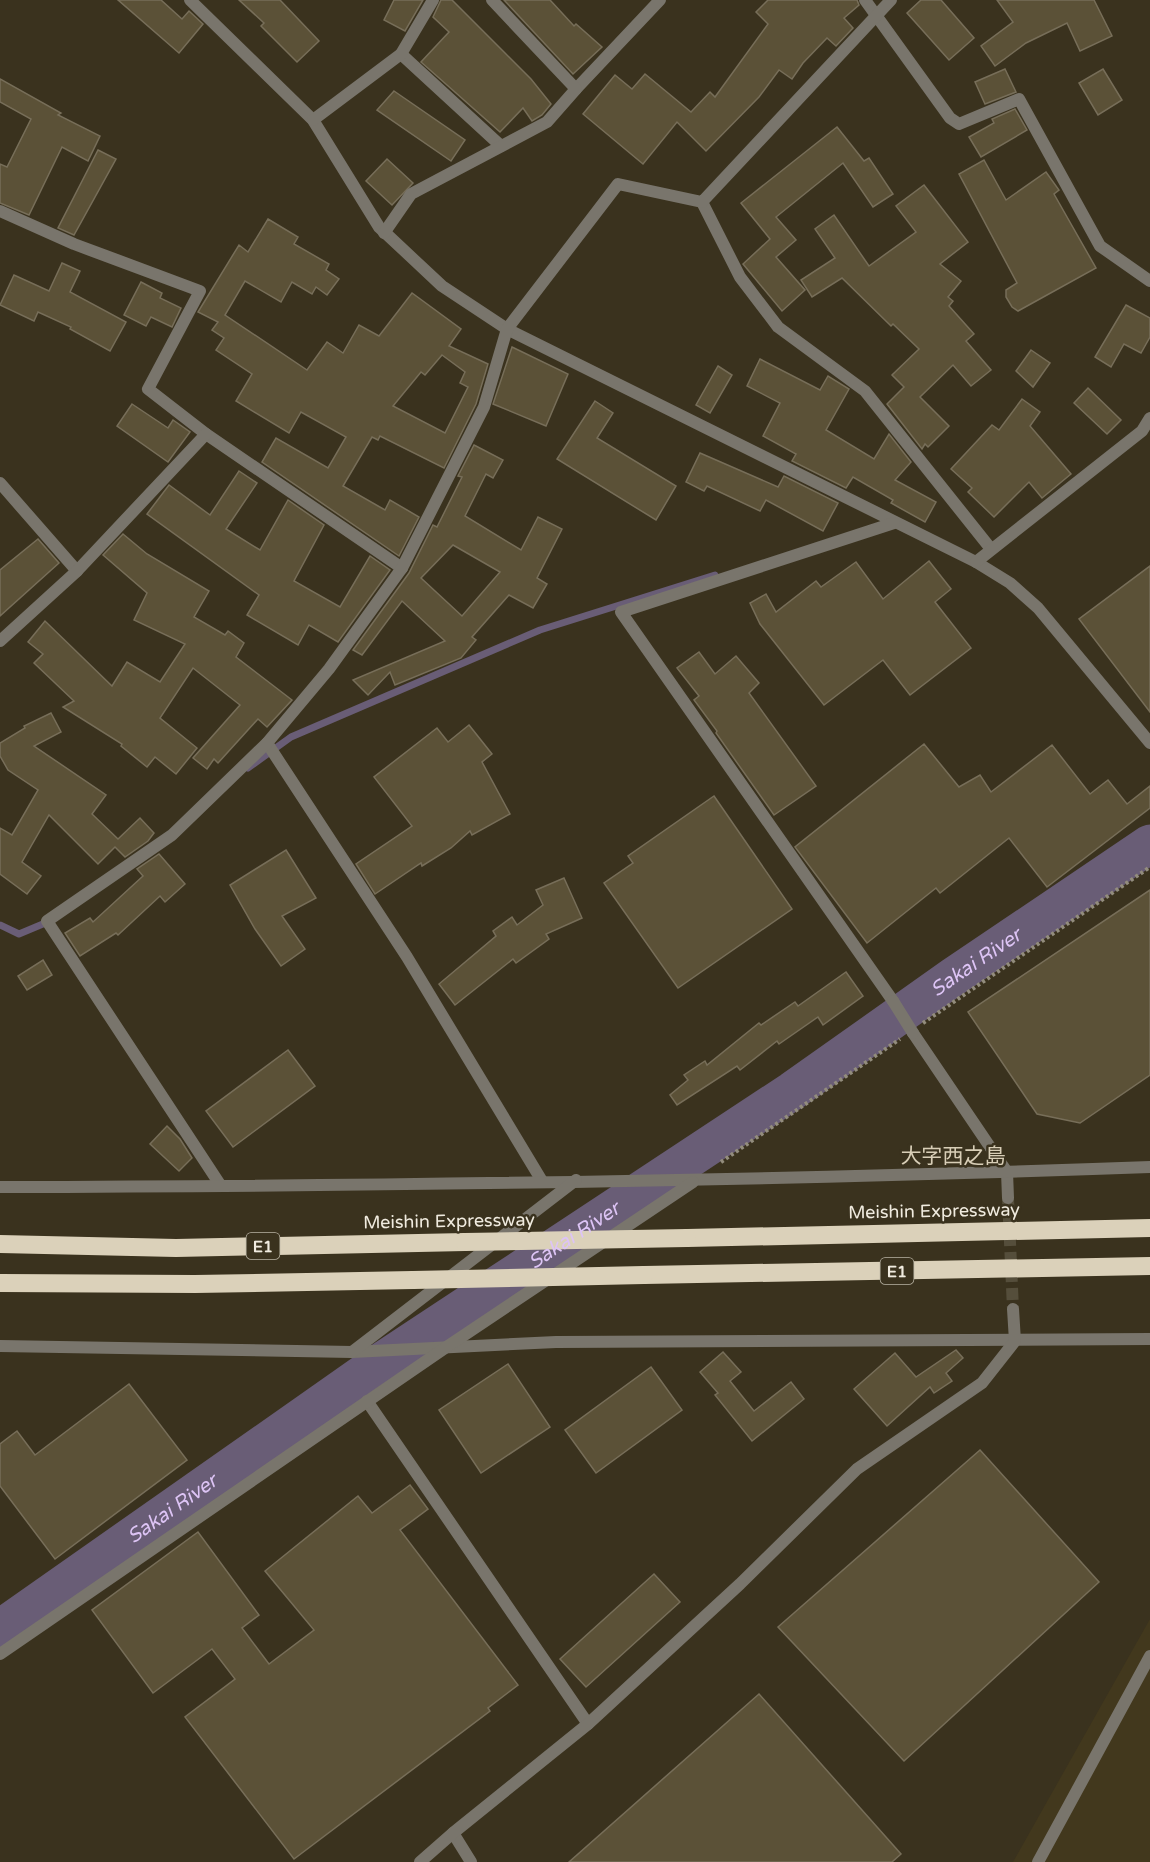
<svg xmlns="http://www.w3.org/2000/svg" width="1150" height="1862" font-family="'Varela Round','Noto Sans JP',sans-serif">
  <rect width="100%" height="100%" fill="#3a321e"/>
  <polygon fill="#42381d" points="1150,1619 1150,1862 1013,1862"/>
  <g fill="none" stroke-linecap="round" stroke-linejoin="round">
    <g stroke="#695d76" stroke-width="7">
      <polyline points="248,768 291,737 540,630 715,575"/>
      <polyline points="0,925 19,934 50,921"/>
    </g>
    <path stroke="#695d76" stroke-width="39" id="s1" d="M0,1629L369,1370L792,1091L953,977L1150,844"/>
  </g>
  <g fill="#5b5137" stroke="#776e59" stroke-width="1.5" fill-rule="evenodd">
    <polygon points="118,0 161,0 182,19 189,11 203,24 179,53"/>
    <polygon points="239,0 280,0 319,41 297,62 261,26 264,23"/>
    <polygon points="394,0 423,0 405,31 384,20"/>
    <polygon points="441,0 452,0 531,79 551,104 542,115 532,121 523,108 500,132 421,62 449,32 433,17"/>
    <polygon points="504,0 550,0 574,26 576,24 602,47 573,74"/>
    <polygon points="768,0 857,0 859,5 844,18 853,28 836,46 827,38 803,63 792,79 779,70 759,97 706,151 677,122 643,164 583,114 615,75 632,89 645,74 691,112 710,92 715,97 768,24 756,12"/>
    <polygon points="921,0 941,0 974,38 949,60 907,13"/>
    <polygon points="997,0 1094,0 1112,36 1080,51 1067,23 1026,43 995,66 981,46 1013,22"/>
    <polygon points="1005,69 1016,92 985,104 975,82"/>
    <polygon points="1103,69 1122,100 1098,115 1079,83"/>
    <polygon points="0,79 61,113 58,115 100,136 88,161 62,147 29,215 0,203 0,164 7,167 31,119 0,102"/>
    <polygon points="394,91 465,140 451,161 377,110"/>
    <polygon points="1015,109 1027,130 981,157 969,137 994,123 992,119"/>
    <polygon points="837,127 864,161 869,158 893,194 873,207 843,163 776,217 796,240 776,257 805,290 782,311 743,264 770,239 741,203"/>
    <polygon points="98,150 116,159 74,235 58,228"/>
    <polygon points="387,159 413,183 392,205 366,181"/>
    <polygon points="984,160 1006,200 1046,172 1059,190 1054,194 1096,268 1018,311 1012,307 1006,297 1006,290 1017,283 959,174"/>
    <polygon points="924,185 968,242 940,264 961,281 948,297 953,301 949,306 974,334 966,341 991,370 971,386 953,365 920,397 949,426 928,447 925,444 922,449 887,404 904,387 892,375 919,349 893,324 891,326 842,278 812,297 801,280 835,258 815,229 834,215 869,266 916,232 896,206"/>
    <path d="M268,219L298,237L294,244L329,264L326,270L339,279L327,295L316,287L312,294L292,282L281,302L245,281L225,315L307,370L327,342L343,353L359,325L379,336L412,293L461,329L449,346L488,364L476,404L444,468L380,436L378,440L372,437L343,486L385,510L390,500L419,517L399,556L262,462L276,438L328,468L346,437L301,412L289,433L236,401L252,374L216,350L224,338L212,330L218,322L198,312L239,245L248,252ZM442,355L465,372L460,383L468,387L445,433L393,406L421,372L425,375Z"/>
    <polygon points="62,263 80,271 70,292 126,322 110,351 70,329 71,327 38,312 34,321 0,305 14,275 49,291"/>
    <polygon points="141,282 162,293 160,298 181,308 172,327 151,317 146,326 124,315"/>
    <polygon points="1126,305 1150,318 1150,337 1141,353 1124,344 1111,367 1095,357"/>
    <polygon points="512,347 568,374 546,426 493,404"/>
    <polygon points="1031,350 1050,363 1033,387 1016,371"/>
    <polygon points="760,359 820,390 828,376 849,389 826,430 874,459 889,434 911,462 895,480 936,502 925,522 891,503 893,500 853,477 846,488 792,461 796,454 763,436 780,403 747,386"/>
    <polygon points="718,366 732,375 710,413 696,405"/>
    <polygon points="1088,388 1121,420 1107,434 1074,403"/>
    <polygon points="1022,399 1040,412 1030,426 1071,474 1042,498 1029,482 994,517 968,492 972,488 951,469 992,425 999,430"/>
    <polygon points="595,401 613,413 597,438 676,486 656,520 557,459"/>
    <polygon points="132,404 168,428 173,420 190,432 168,462 117,426"/>
    <path d="M474,445L503,460L493,478L486,474L465,516L521,550L538,517L562,529L537,578L547,584L533,608L509,595L472,637L476,640L461,658L395,685L390,672L368,695L353,680L445,641L402,601L362,655L353,650L409,573L433,525L437,527L462,477L458,476ZM453,545L500,572L462,616L421,578Z"/>
    <polygon points="700,453 778,487 784,476 838,503 823,531 766,500 760,511 707,486 704,491 686,482"/>
    <polygon points="239,471 257,483 226,529 260,550 288,500 324,525 294,581 340,607 370,556 390,570 338,642 309,625 298,645 247,615 259,595 147,514 169,485 210,515"/>
    <polygon points="123,534 147,554 209,591 194,617 225,635 228,631 244,643 236,657 292,700 267,727 258,719 218,763 214,759 207,769 193,758 240,705 193,668 160,718 197,748 176,774 155,757 147,767 121,746 122,744 63,707 74,701 34,663 43,654 28,642 45,621 112,686 127,662 160,682 185,644 134,620 147,593 103,555"/>
    <polygon points="38,539 59,563 0,616 0,570"/>
    <polygon points="929,561 951,589 935,602 971,648 910,695 883,660 824,705 760,624 750,603 766,594 776,612 816,581 821,587 856,562 883,599"/>
    <polygon points="1150,566 1150,712 1079,619"/>
    <polygon points="699,652 715,674 736,656 759,683 749,693 816,786 774,815 716,733 717,731 694,700 699,696 677,668"/>
    <polygon points="51,713 61,732 34,746 106,795 92,814 118,839 140,818 154,833 148,841 125,857 115,847 98,864 49,815 22,862 41,876 27,894 0,874 0,828 12,835 38,790 8,770 0,756 0,743 25,728 24,726"/>
    <polygon points="469,725 492,754 482,762 510,814 472,835 470,831 451,848 422,866 421,863 375,894 356,864 412,826 374,777 437,728 448,742"/>
    <polygon points="924,744 959,787 980,775 991,792 1052,745 1090,794 1108,780 1127,804 1150,786 1150,808 1047,887 1009,838 940,893 936,888 867,943 795,847"/>
    <polygon points="714,796 792,909 678,988 604,883 633,863 628,856"/>
    <polygon points="286,850 316,898 282,916 305,949 281,966 255,929 230,885"/>
    <polygon points="159,854 185,884 165,902 160,896 118,935 116,933 80,956 65,933 90,918 93,922 143,876 137,869"/>
    <polygon points="564,878 582,918 546,934 549,939 516,963 513,959 455,1005 439,984 496,936 493,931 512,917 517,925 543,905 536,890"/>
    <polygon points="1150,890 1150,1075 1080,1123 1037,1114 968,1012"/>
    <polygon points="43,960 52,975 27,990 18,976"/>
    <polygon points="846,972 863,996 823,1025 818,1017 779,1044 777,1041 740,1070 737,1066 677,1105 670,1095 688,1080 684,1075 705,1061 707,1065 759,1023 761,1025 795,1002 798,1006"/>
    <polygon points="288,1050 315,1086 233,1147 206,1111"/>
    <polygon points="167,1126 180,1139 192,1158 179,1171 150,1144"/>
    <polygon points="956,1350 963,1358 946,1373 952,1381 934,1393 930,1387 887,1426 854,1389 895,1353 916,1377"/>
    <polygon points="723,1352 741,1372 730,1381 754,1411 791,1382 804,1399 752,1441 715,1395 718,1393 700,1372"/>
    <polygon points="508,1364 550,1427 481,1473 439,1410"/>
    <polygon points="651,1367 682,1410 596,1473 565,1430"/>
    <polygon points="129,1384 187,1460 55,1559 0,1486 0,1444 17,1431 35,1455"/>
    <polygon points="980,1450 1099,1582 904,1761 778,1627"/>
    <polygon points="410,1485 428,1509 400,1530 518,1685 488,1708 490,1711 294,1859 185,1717 235,1679 212,1649 153,1693 92,1610 198,1532 259,1615 242,1628 269,1664 314,1630 265,1571 358,1496 372,1513"/>
    <polygon points="654,1574 680,1602 586,1687 560,1659"/>
    <polygon points="759,1694 901,1854 892,1862 569,1862"/>
  </g>
  <g fill="none" stroke-linecap="round" stroke-linejoin="round">
    <polyline stroke="#554e3b" stroke-width="12" stroke-dasharray="12 6" stroke-linecap="butt" points="1008,1198 1013,1309"/>
    <g stroke="#938d7d" stroke-width="4" stroke-dasharray="3 3" stroke-linecap="butt">
      <polyline points="923,1023 1150,867"/>
      <polyline points="721,1162 900,1039"/>
    </g>
    <polyline stroke="#79756c" stroke-width="12" points="1038,1862 1150,1656"/>
    <g stroke="#79756c" stroke-width="12">
      <polyline points="190,0 313,120 379,227 442,286 507,329 976,562 1010,583 1038,608 1150,743"/>
      <polyline points="865,0 950,118 959,124 1019,99 1100,246 1150,281"/>
      <polyline points="401,54 501,146"/>
      <polyline points="576,89 660,0"/>
      <polyline points="313,120 401,54 433,0"/>
      <polyline points="702,202 740,277 778,327 865,391 991,549"/>
      <polyline points="0,211 74,244 200,291 148,389 206,434 402,568"/>
      <polyline points="384,233 411,194 547,122 576,89 492,0"/>
      <polyline points="0,483 77,571"/>
      <polyline points="976,562 1142,431 1150,418"/>
      <polyline points="0,641 77,571 206,434"/>
      <polyline points="267,743 407,957 542,1181"/>
      <polyline points="893,1001 621,612 894,523"/>
      <polyline points="913,1033 1007,1172 1008,1198"/>
      <polyline points="221,1186 47,921 172,835 267,743 329,669 402,568 484,407 507,329 618,184 702,202 891,0"/>
      <path d="M0,1187C384,1186 767,1181 1150,1167"/>
      <polyline points="0,1346 352,1352 556,1342 1150,1339"/>
      <polyline points="352,1352 576,1180"/>
      <polyline points="367,1401 588,1724"/>
      <polyline points="0,1654 445,1348 693,1182"/>
      <polyline points="453,1833 471,1862"/>
      <polyline points="420,1862 453,1833 588,1724 740,1584 857,1469 982,1383 1015,1341 1013,1309"/>
    </g>
    <g stroke="#dbd1ba" stroke-width="18">
      <polyline points="687,1238 1150,1228"/>
      <polyline points="0,1244 176,1248 465,1242"/>
      <polyline points="644,1275 1150,1266"/>
      <polyline points="0,1283 195,1284 413,1280"/>
    </g>
    <polyline stroke="#79756c" stroke-width="12" points="893,1001 913,1033"/>
    <g stroke="#dbd1ba" stroke-width="18">
      <polyline points="465,1242 687,1238"/>
      <polyline points="413,1280 644,1275"/>
    </g>
  </g>
  <g text-anchor="middle" stroke-width="5" stroke-linejoin="round" paint-order="stroke">
    <g fill="#3a321e" stroke="#b9b4a5" stroke-width="1.5">
      <rect x="246.5" y="1233" width="33" height="26" rx="4.5"/>
      <rect x="880.5" y="1258" width="33" height="26" rx="4.5"/>
    </g>
    <g font-size="16" font-weight="bold" fill="#f0ebdf">
      <text x="263" y="1252">E1</text>
      <text x="897" y="1277">E1</text>
    </g>
    <g font-size="18" fill="#f0ebdf" stroke="#3a321e">
      <text transform="translate(934 1211) rotate(-1)" y="6">Meishin Expressway</text>
      <text transform="translate(449 1221) rotate(-1)" y="6">Meishin Expressway</text>
    </g>
    <g font-size="20" font-style="italic" fill="#ddc4f5" stroke="#3a321e">
      <text dy="7" stroke="none"><textPath href="#s1" startOffset="1182">Sakai River</textPath></text>
      <text dy="7" stroke="none"><textPath href="#s1" startOffset="696">Sakai River</textPath></text>
      <text dy="7" stroke="none"><textPath href="#s1" startOffset="210">Sakai River</textPath></text>
    </g>
    <g font-size="21" fill="#d8ceb7" stroke="#3a321e">
      <text x="953" y="1163">大字西之島</text>
    </g>
  </g>
</svg>
